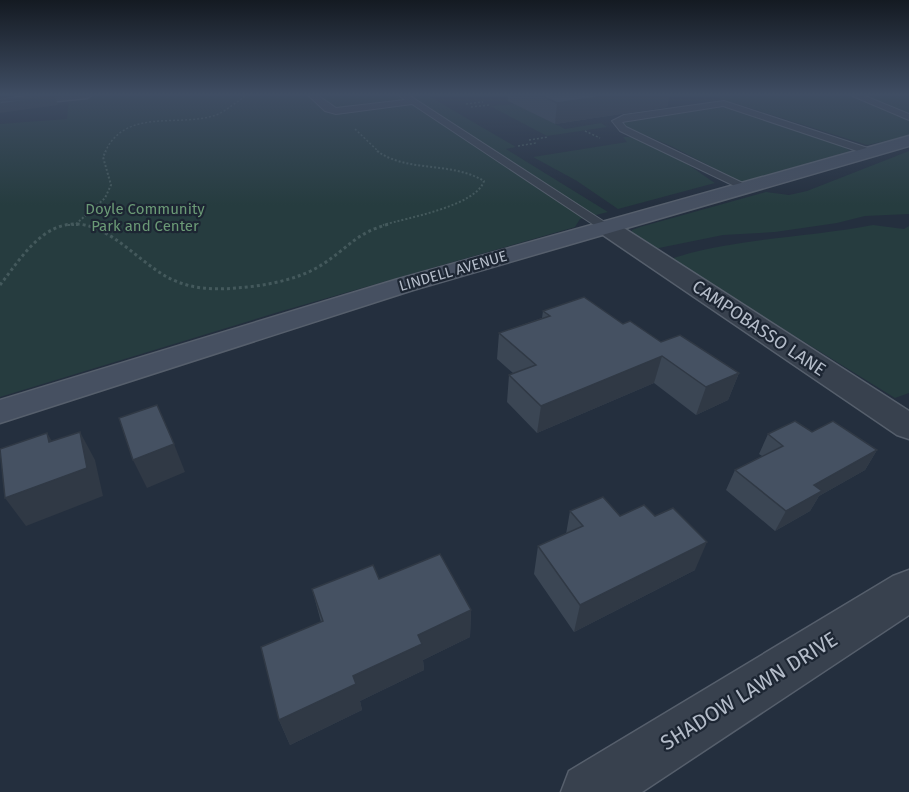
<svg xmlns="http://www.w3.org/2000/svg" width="909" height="792" font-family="'Fira Sans',sans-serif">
  <rect width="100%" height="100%" fill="#242f3e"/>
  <g fill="#263c3f">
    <polygon points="121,94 425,94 516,147 506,149 608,212 580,219 575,227 282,311 0,397 0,124 67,119 69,99"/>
    <polygon points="706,94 909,94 909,136 867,145"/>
    <polygon points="516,104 565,129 601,123 607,127 547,136 490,106"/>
    <polygon points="715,107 728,108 844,146 850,151 741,182 671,146 624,126 621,123"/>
    <path d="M623,137C650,135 693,168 715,183L618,209L577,181L533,157L627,142Z"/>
    <polygon points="909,151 909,214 865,216 837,223 775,232 723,235 654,249 632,235 632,230 640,227 766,192 789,195 807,191"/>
    <path d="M873,225L904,229L909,226V393L895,398L670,259C736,238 805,238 873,225Z"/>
  </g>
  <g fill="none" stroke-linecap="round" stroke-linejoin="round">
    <g stroke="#565f6c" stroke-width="2">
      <g id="lane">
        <polygon points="307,94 316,94 336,108 405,100 397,94 407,94 614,228 608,232 603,231 412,104 336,114 325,111"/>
        <polygon points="848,94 860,94 909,114 909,120"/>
        <polygon points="724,101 874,150 875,152 866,154 723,106 622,122 626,127 749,186 751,188 745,191 620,131 612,121 624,115"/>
      </g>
    </g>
    <g stroke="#565f6c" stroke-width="3">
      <g id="street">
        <polygon points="45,94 93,94 87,98 0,107 0,99"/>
        <polygon points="608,221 616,223 909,411 909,439 897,435 600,233 597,228 600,223"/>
        <polygon points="909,570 909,615 642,792 561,792 569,771 893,576"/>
      </g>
    </g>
    <g stroke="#565f6c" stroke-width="3">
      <polygon id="secondary" points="909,136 909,146 413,290 0,423 0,400 395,280"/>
    </g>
    <g stroke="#44595c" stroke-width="1.5" stroke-dasharray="2 2" stroke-linecap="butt">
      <polyline points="466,104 483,102"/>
      <polyline points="471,107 489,105"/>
      <polyline points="355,129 379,152"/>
      <polyline points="585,131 600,138"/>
      <polyline points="529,140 548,137"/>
      <polyline points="518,146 536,143"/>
      <path d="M105,152C126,107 178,128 216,115C226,111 235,103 244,97L242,94"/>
    </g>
    <g stroke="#44595c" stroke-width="2" stroke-dasharray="2 2" stroke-linecap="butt">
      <path d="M377,151C408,173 451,161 484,181C476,206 407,218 383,225"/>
      <polyline points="76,224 105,198 111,185 103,157 106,151"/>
      <polyline points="68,225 79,225"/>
    </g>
    <path stroke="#44595c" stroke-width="3" stroke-dasharray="3 3" stroke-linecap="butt" d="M0,285C14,267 27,247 45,234C95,200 133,262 173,280C193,289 214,290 236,288C264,286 299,280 323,264C349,247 356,233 389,224"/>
    <use href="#lane" fill="#38414e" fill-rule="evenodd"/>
    <use href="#street" fill="#38414e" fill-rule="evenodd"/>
    <use href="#secondary" fill="#465061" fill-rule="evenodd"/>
  </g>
  <g fill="#3b4654">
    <polygon points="508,94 670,94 667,107 555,124 508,101"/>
    <polygon points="543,311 623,324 661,342 739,373 728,400 696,415 654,383 537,433 507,402 509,375 513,373 497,359 499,333 542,318"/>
    <polygon points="812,432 877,450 865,470 819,496 810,511 775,531 726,490 735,470 762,456 759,454 768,434"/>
    <polygon points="570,511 695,570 574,632 534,574 538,546 566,534"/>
    <polygon points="379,579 471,610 470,637 423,660 424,670 360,701 362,710 290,745 279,720 321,622 312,589"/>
  </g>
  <g fill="#303945">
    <polygon points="0,94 29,94 0,99"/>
    <polygon points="619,94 670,94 667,107 555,124 557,103"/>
    <polygon points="55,97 58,105 0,113 0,104"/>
    <polygon points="662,356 654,383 537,433 541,406"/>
    <polygon points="739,373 728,400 696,415 706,387"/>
    <polygon points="80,432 95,460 103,496 26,526 5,498"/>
    <polygon points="47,433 64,461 49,442"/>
    <polygon points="174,444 185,472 147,488 133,460"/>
    <polygon points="877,450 865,470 819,496 810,511 775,531 786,511 814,485"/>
    <polygon points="707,542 695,570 574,632 580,605"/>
    <polygon points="471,610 470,637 423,660 424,670 360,701 362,710 290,745 279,720 353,676 418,635"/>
  </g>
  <g fill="#455162" stroke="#303945" stroke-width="1.5">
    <polygon points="538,94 619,94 557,103"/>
    <polygon points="55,97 0,104 0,101"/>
    <polygon points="584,297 623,324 630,321 661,342 680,335 739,373 706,387 662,356 541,406 509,375 536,365 499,333 550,316 543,311"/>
    <polygon points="157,405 174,444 133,460 119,418"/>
    <polygon points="795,421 812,432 833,421 877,450 814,485 822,491 786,511 735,470 783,446 768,434"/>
    <polygon points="80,432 87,468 5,498 0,449 47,433 49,442"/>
    <polygon points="603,497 620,516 644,505 655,516 673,508 707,542 580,605 538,546 583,526 570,511"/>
    <polygon points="440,554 471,610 418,635 422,644 353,676 356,684 279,720 261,647 323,621 312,589 373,565 379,579"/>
  </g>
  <linearGradient id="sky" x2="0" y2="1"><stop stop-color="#141a22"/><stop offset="0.46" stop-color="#3f4d63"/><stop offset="1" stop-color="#3f4d63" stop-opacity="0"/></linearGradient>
  <rect width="909" height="205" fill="url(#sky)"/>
  <g text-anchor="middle" stroke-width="4.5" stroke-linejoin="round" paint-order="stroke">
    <g font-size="15" fill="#6b9a76" stroke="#1d2633">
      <text x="145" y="214">Doyle Community<tspan x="145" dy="17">Park and Center</tspan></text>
    </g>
    <g font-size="15" fill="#b4bcc9" stroke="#1d2633">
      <text transform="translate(453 271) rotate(-16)" y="5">LINDELL AVENUE</text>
    </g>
    <g font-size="18" fill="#b4bcc9" stroke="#1d2633">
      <text transform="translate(759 328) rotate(34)" y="6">CAMPOBASSO LANE</text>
    </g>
    <g font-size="21" fill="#b4bcc9" stroke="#1d2633">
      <text transform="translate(749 691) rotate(-32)" y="7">SHADOW LAWN DRIVE</text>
    </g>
  </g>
</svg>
